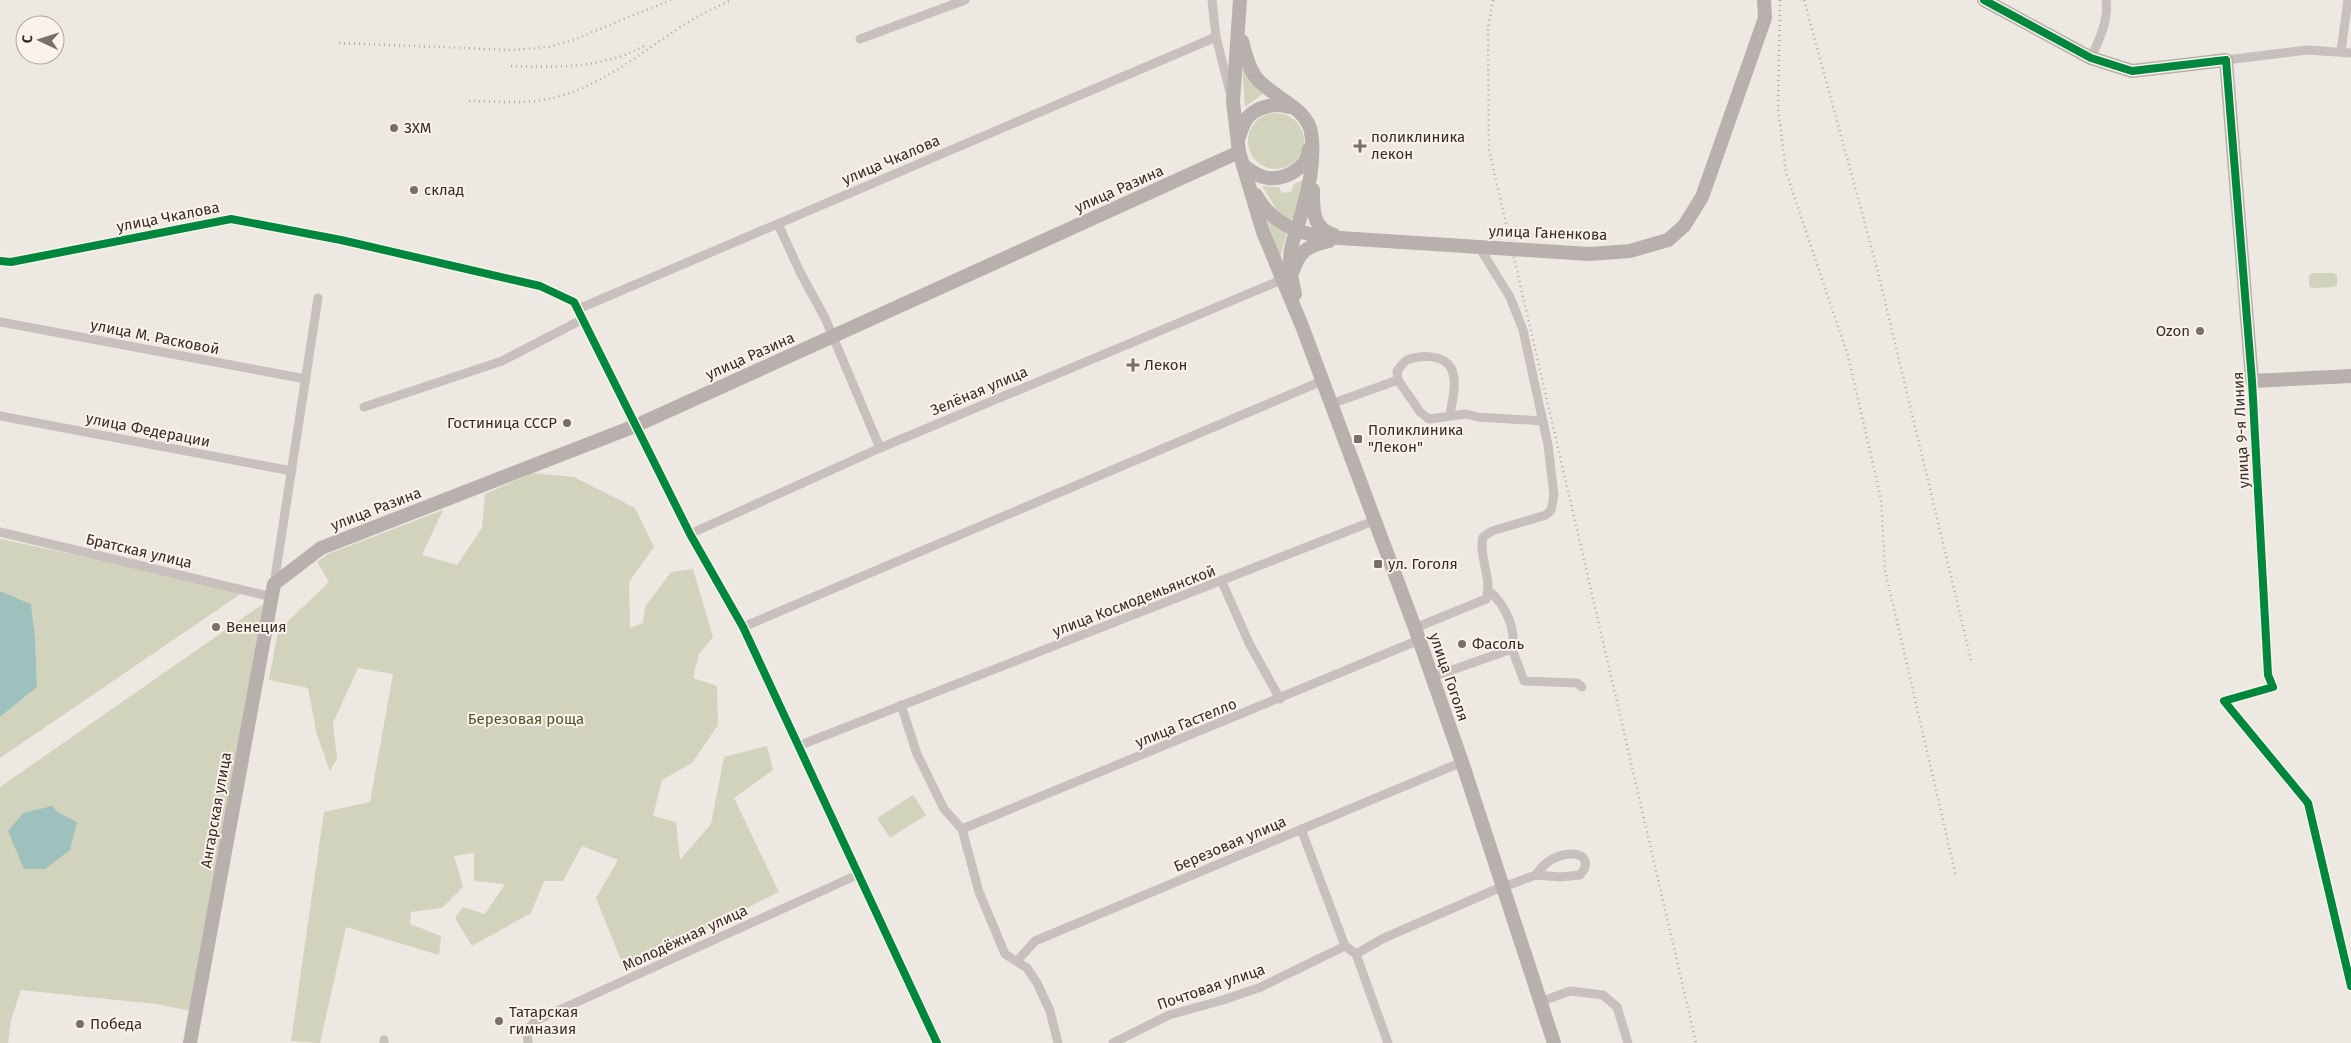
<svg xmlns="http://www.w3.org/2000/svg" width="2351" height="1043" font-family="'Fira Sans',sans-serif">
  <rect width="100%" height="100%" fill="#eee8e3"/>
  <g fill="#d1d3bd">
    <polygon points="1242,65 1264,93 1245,107"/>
    <circle cx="1276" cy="141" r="28"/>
    <polygon points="1305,179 1294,218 1288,220 1277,210 1262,186 1279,187 1282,193 1291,192 1294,184"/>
    <polygon points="1266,217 1287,233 1280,258"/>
    <polygon points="2312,273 2334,273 2337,276 2337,285 2334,287 2312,288 2309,286 2309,276"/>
    <polygon points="533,473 574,477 635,508 654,547 629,582 630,628 643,623 645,607 671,572 693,569 713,637 699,654 693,678 717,686 718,725 692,763 662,780 653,816 676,822 680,860 711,824 724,757 767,746 773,770 734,798 779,892 625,970 596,898 618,860 582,846 563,881 544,881 531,913 472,946 455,918 463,907 485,914 505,884 474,881 474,853 454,856 463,887 442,908 411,912 410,924 441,936 439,955 346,927 320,1043 291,1041 324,812 370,802 393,674 358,668 333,723 337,759 330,771 317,735 308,688 269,680 278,631 329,582 317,562 328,554 443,510 422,555 457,565 482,528 485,494"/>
    <polygon points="0,539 245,591 0,758 0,717 37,687 35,637 31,604 0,591"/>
    <polygon points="263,604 191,1011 156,1004 21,990 11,1020 8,1043 0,1043 0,787"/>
    <polygon points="913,795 926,815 890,838 877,818"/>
  </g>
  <g fill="#9fc1be">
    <polygon points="0,591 31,604 35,637 37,687 0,717"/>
    <polygon points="52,806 57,812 77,822 70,850 45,869 24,869 8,831 23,813"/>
  </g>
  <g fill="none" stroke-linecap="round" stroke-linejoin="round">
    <g stroke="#c7c0bc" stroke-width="9">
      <polyline points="1212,0 1216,37 1230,92"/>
      <polyline points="860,39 965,0"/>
      <polyline points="2341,51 2348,0"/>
      <path d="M2091,58C2099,40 2109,20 2106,0"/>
      <polyline points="2226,60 2307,50 2351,53"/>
      <polyline points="778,224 800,272 825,318 880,448"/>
      <polyline points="0,261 11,262 231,219 341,240 540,286 574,302 690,534 743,627 937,1043"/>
      <polyline points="578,309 1216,37"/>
      <polyline points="0,322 306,379"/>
      <path d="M1398,380L1397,371C1400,368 1403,362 1407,360C1420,355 1443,354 1451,368C1458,381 1452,401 1450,415"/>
      <polyline points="2252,381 2268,675 2273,687 2224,701 2308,803 2351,986"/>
      <polyline points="1331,404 1398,380 1420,412 1429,419 1466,414 1478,417 1543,421"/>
      <polyline points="364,407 502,361 583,319"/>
      <polyline points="0,416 292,471"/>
      <polyline points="0,532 272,597"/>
      <polyline points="690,534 880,448 1281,280"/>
      <polyline points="1222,582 1249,643 1280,699"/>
      <polyline points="274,584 318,298"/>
      <path d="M1489,591C1504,603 1517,629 1512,649"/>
      <polyline points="743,627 1322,381"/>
      <path d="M1415,628L1486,599C1493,578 1478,557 1483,537L1492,531L1546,515L1551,510L1554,495L1548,445L1523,330L1510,297L1479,247"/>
      <polyline points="1432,677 1512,649 1524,681 1577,683 1582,687"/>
      <polyline points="901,705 917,754 944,809 962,829 979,892 1005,954 1027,968 1037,983 1050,1011 1058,1043"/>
      <polyline points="798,746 1376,520"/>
      <polyline points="962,829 1419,640"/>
      <polyline points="1301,829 1345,946 1356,954 1388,1043"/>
      <path d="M1356,954L1384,938L1492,891L1536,875L1560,877L1580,875C1601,851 1556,843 1536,875"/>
      <polyline points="1017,961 1035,941 1462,762"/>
      <polyline points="1540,1002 1570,991 1603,995 1617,1007 1628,1043"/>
      <polyline points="384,1043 384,1040"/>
      <polyline points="528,1043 527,1030 535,1021 857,875"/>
      <polyline points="1113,1043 1169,1015 1223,1000 1261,987 1345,946"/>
    </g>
    <g stroke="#b8b0ac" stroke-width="14">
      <polyline points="1240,0 1233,102 1239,152 1263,232 1302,326 1415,628 1462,762 1554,1043"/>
      <polyline points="1984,0 2091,58 2132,71 2226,60 2252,381 2351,376"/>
      <path d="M1242,41C1245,53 1248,66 1255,76C1269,96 1307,107 1311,132C1315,157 1310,184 1303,208C1299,225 1290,242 1290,260C1290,271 1292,282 1295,294"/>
      <path d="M1238,139C1241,132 1243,123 1248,117C1257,107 1276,102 1289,107"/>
      <path d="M1243,165C1250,170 1258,177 1268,178C1285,180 1308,168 1309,149"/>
      <path d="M1313,190C1313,209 1312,229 1334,235"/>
      <path d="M1256,195C1270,221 1295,233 1324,237L1589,254L1630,251L1668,240L1684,226L1702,197L1765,18L1764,0"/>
      <path d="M1293,271C1300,249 1309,246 1329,241"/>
      <polyline points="190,1043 274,584 321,548 635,426 1239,152"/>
    </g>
    <g stroke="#afa9a6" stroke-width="2.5" stroke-dasharray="1 4" stroke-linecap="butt">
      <polyline points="1493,0 1488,29 1489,150 1696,1043"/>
      <polyline points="1780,0 1778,108 1786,172 1848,356 1881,499 1885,570 1956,876"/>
      <polyline points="1804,0 1877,268 1971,660"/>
      <polyline points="339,43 513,50 548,47 573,40 671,0"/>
      <path d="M511,66C556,68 604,68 644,46"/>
      <path d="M469,101C497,101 529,105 557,97C608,83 646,48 690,21C703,13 717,7 731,0"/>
    </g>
    <g stroke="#faf2eb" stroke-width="11">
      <g id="cycleway">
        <polyline points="1984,0 2091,58 2132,71 2226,60 2252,381 2268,675 2273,687 2224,701 2308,803 2351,986"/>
        <polyline points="0,261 11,262 231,219 341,240 540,286 574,302 690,534 743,627 937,1043"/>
      </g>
    </g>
    <use href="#cycleway" stroke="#00873e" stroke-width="8"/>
  </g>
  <g fill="#786e6a" stroke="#faf2eb" stroke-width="2">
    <circle cx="394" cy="128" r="5"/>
    <path d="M1357.5 138.5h5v5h5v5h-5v5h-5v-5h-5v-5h5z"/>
    <circle cx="414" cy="190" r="5"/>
    <circle cx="2200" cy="331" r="5"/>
    <path d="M1130.5 357.5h5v5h5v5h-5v5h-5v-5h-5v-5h5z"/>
    <circle cx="567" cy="423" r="5"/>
    <rect x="1353" y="434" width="10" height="10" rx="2.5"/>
    <rect x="1373" y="559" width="10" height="10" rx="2.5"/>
    <circle cx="216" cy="627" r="5"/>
    <circle cx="1462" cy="644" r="5"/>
    <circle cx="499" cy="1021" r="5"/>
    <circle cx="80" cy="1024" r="5"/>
  </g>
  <g text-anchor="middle" stroke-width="4" stroke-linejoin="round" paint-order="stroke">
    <g font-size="15" fill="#392d29" stroke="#faf2eb" text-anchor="start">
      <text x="404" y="133">ЗХМ</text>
      <text x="1371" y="142">поликлиника<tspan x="1371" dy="17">лекон</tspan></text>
      <text x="424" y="195">склад</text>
      <text x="2190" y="336" text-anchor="end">Ozon</text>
      <text x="1144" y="370">Лекон</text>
      <text x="557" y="428" text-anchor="end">Гостиница СССР</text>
      <text x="1368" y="435">Поликлиника<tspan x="1368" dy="17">"Лекон"</tspan></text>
      <text x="1388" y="569">ул. Гоголя</text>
      <text x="226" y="632">Венеция</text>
      <text x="1472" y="649">Фасоль</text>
      <text x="509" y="1017">Татарская<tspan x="509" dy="17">гимназия</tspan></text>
      <text x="90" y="1029">Победа</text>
    </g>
    <g font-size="15" fill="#392d29" stroke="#faf2eb">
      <text transform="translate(891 160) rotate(-23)" y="5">улица Чкалова</text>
      <text transform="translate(1119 189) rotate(-24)" y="5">улица Разина</text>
      <text transform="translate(168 217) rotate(-11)" y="5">улица Чкалова</text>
      <text transform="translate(1548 233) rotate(2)" y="5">улица Ганенкова</text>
      <text transform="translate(155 337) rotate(11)" y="5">улица М. Расковой</text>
      <text transform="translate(750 356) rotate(-24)" y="5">улица Разина</text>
      <text transform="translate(979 391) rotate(-23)" y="5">Зелёная улица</text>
      <text transform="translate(148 430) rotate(11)" y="5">улица Федерации</text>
      <text transform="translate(2241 430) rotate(-93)" y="5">улица 9-я Линия</text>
      <text transform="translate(376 509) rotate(-21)" y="5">улица Разина</text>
      <text transform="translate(139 551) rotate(13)" y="5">Братская улица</text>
      <text transform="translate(1134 601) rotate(-21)" y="5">улица Космодемьянской</text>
      <text transform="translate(1449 677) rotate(71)" y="5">улица Гоголя</text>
      <text transform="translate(1186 723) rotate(-22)" y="5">улица Гастелло</text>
      <text transform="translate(216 810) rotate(-80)" y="5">Ангарская улица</text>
      <text transform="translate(1230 844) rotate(-23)" y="5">Березовая улица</text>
      <text transform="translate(685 938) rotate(-25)" y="5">Молодёжная улица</text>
      <text transform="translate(1211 987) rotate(-19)" y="5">Почтовая улица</text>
    </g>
    <g font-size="15" fill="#4b572d" stroke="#faf2eb">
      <text x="526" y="724">Березовая роща</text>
    </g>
  </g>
  <g transform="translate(40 40) rotate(274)"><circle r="24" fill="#faf2eb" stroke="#ada39d"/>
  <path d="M0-4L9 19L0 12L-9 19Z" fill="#786e6a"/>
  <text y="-8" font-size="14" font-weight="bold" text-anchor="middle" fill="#392d29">С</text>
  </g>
</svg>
